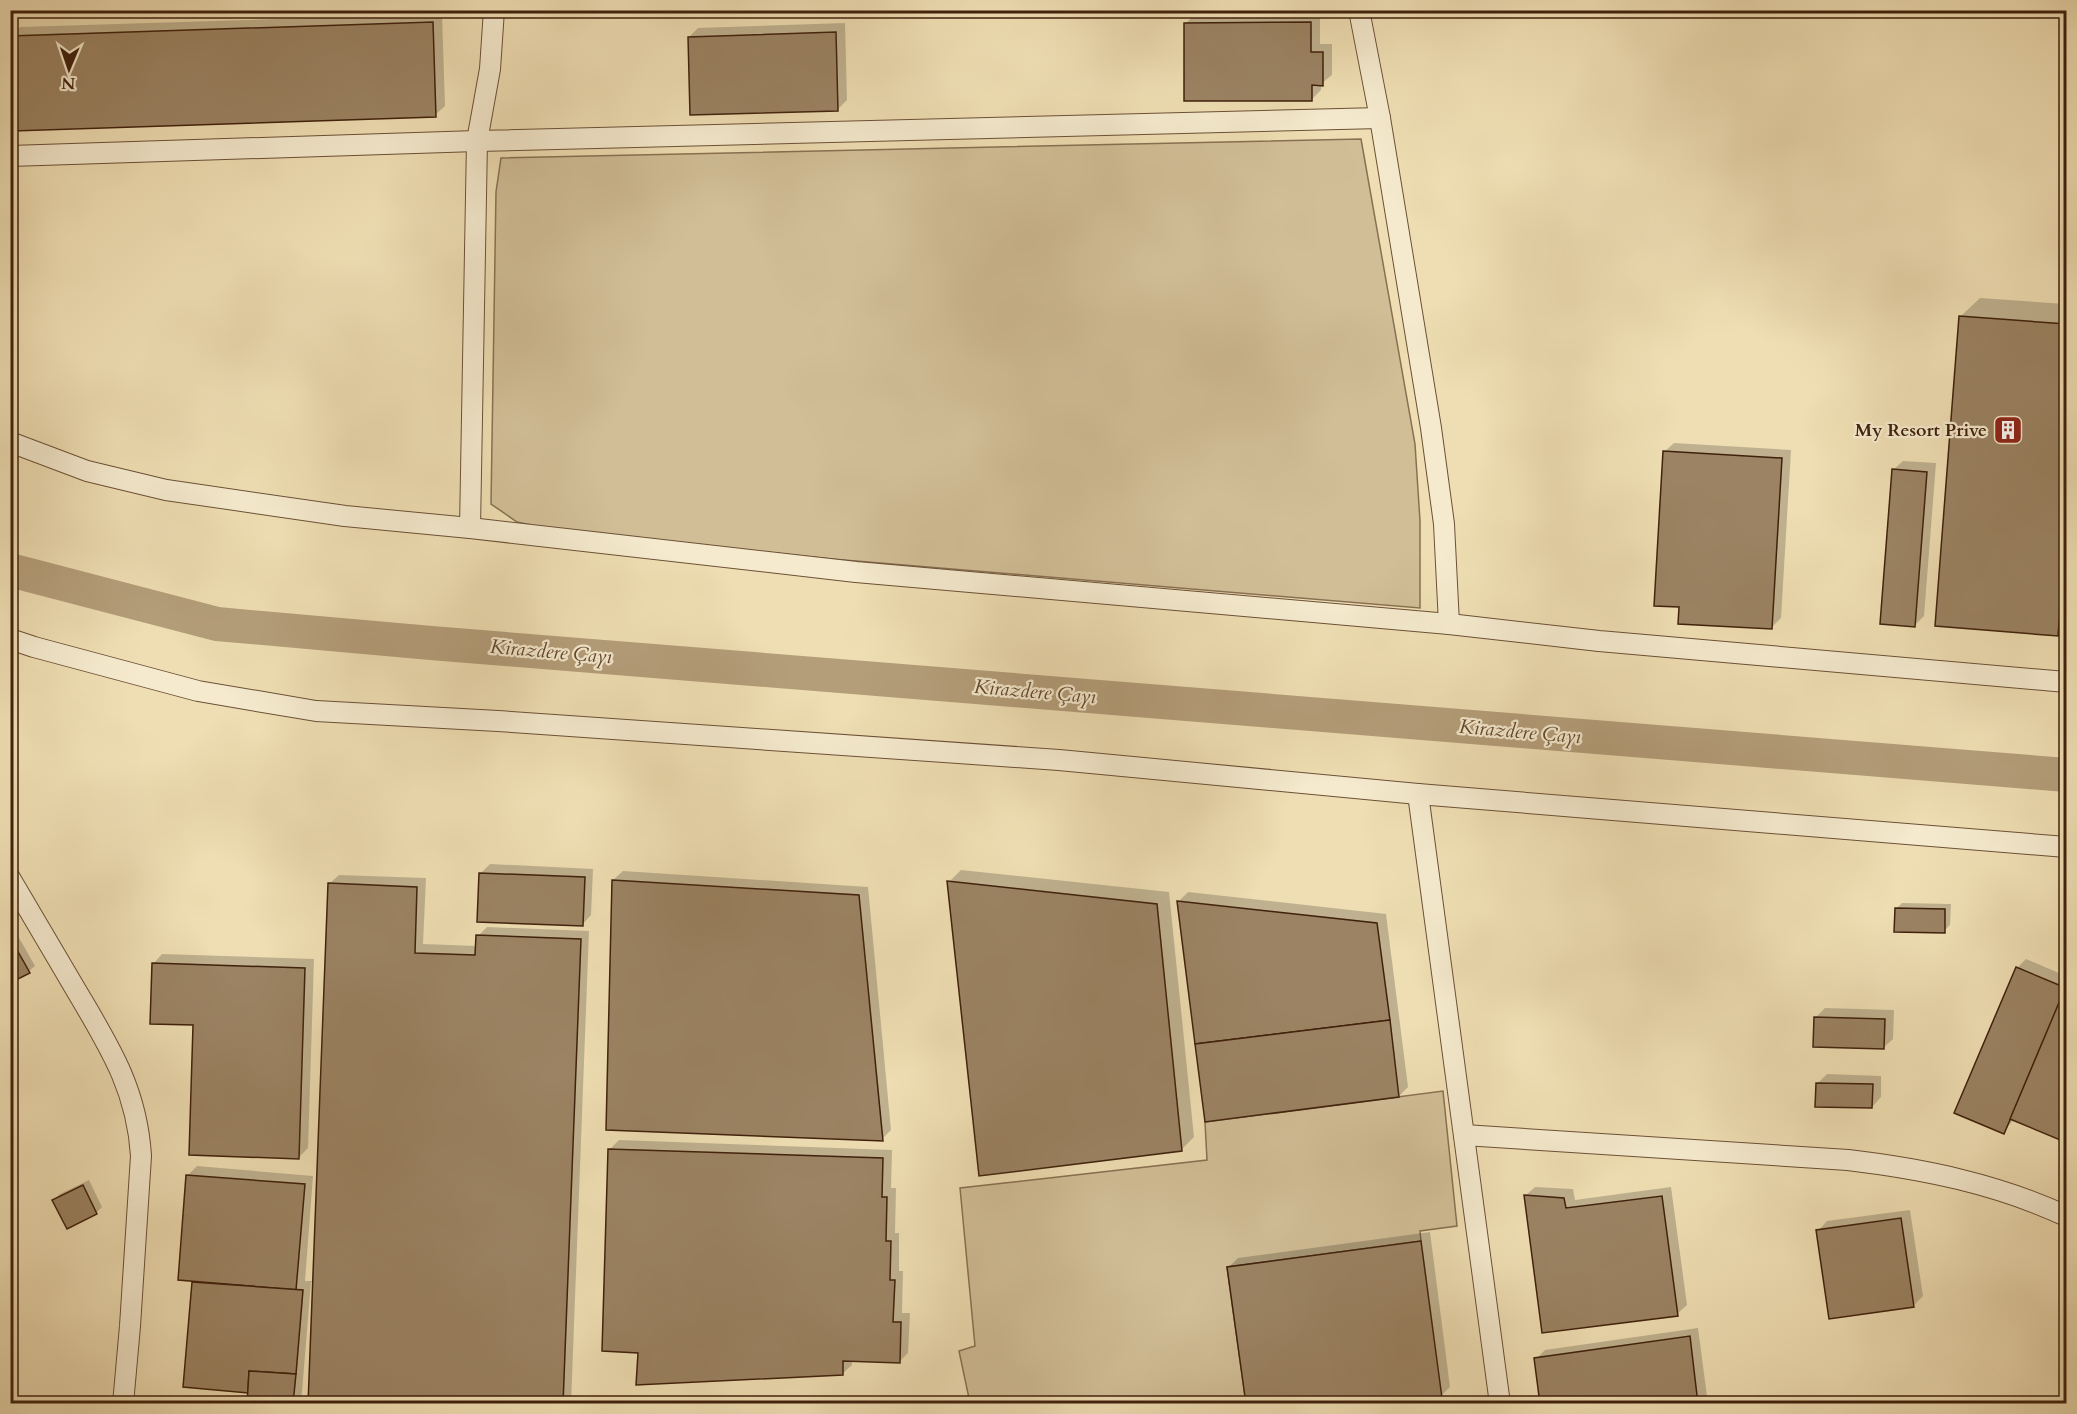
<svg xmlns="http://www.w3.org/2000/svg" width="2077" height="1414" font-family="Cardo,serif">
  <rect width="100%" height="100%" fill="#efdeb3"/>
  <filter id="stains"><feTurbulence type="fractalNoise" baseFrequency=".00333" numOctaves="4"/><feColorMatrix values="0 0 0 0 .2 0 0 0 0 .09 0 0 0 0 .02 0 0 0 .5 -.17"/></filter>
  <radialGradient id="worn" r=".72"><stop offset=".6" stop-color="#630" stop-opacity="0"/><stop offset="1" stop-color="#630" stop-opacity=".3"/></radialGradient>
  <g fill="#d1be97" stroke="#887052" stroke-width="1.5">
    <polygon points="1361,139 1415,444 1420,521 1420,608 832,559 560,531 517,522 491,504 496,192 501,158"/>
    <polygon points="1443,1091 1457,1226 1420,1231 1421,1241 1227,1267 1246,1403 970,1403 959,1351 975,1346 960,1188 1207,1160 1205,1122"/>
  </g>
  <g fill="#0003">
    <polygon points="442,14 445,106 435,115 11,37 20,27"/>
    <polygon points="1195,14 1320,14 1320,44 1332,44 1332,75 1321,84 1321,90 1312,99 1186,23"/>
    <polygon points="845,23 847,100 838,109 689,37 698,28"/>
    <polygon points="1980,298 2066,304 2066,625 2058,634 1961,316"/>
    <polygon points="1674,443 1791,450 1781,618 1771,628 1681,606 1664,452"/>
    <polygon points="1903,461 1936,463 1924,616 1915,625 1893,470"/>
    <polygon points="490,864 593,869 591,915 582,925 480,874"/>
    <polygon points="961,870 1169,892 1194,1137 1181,1150 949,882"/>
    <polygon points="623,871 868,887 891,1130 882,1139 613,880"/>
    <polygon points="339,875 426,878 423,944 477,946 478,936 487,927 589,931 571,1404 309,1404 314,1282 311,1282 301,1404 248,1404 249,1391 184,1386 193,1280 188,1175 197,1166 313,1176 305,1281 314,1281 329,884"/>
    <polygon points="1188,892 1386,914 1408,1087 1399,1096 1206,1120 1179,901"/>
    <polygon points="1902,903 1951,904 1950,925 1944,931 1896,909"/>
    <polygon points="18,936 35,966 29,971 10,982 10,940"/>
    <polygon points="162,954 314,959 308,1148 299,1157 194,1024 153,964"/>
    <polygon points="2026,959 2066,976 2066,1138 2064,1140 2014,1119 2003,1132 2017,968"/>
    <polygon points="1825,1008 1894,1010 1893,1039 1883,1048 1816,1017"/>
    <polygon points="1827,1074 1881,1076 1881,1097 1872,1107 1817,1084"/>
    <polygon points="619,1140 892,1150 891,1188 896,1188 895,1233 899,1233 899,1271 903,1271 902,1313 910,1313 908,1353 899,1362 852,1360 852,1365 842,1374 639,1352 609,1150"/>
    <polygon points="89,1180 102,1207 96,1213 54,1200 60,1194"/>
    <polygon points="1535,1187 1573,1189 1575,1200 1671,1187 1687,1305 1677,1314 1525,1196"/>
    <polygon points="1910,1210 1923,1296 1914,1305 1818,1231 1827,1221"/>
    <polygon points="1430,1232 1450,1387 1441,1396 1229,1267 1238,1258"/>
    <polygon points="1698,1328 1708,1404 1542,1404 1536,1359 1545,1350"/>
  </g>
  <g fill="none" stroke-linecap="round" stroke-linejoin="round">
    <polyline stroke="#b49e7a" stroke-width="34" points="10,570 217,624 431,643 2066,775"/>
  </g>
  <g fill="#9b8363" stroke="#40210c" stroke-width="1.5">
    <rect x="513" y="10" width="140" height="3"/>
    <polygon points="433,22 436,117 13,131 10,36"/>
    <polygon points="1311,22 1311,52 1323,52 1323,86 1312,85 1312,101 1184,101 1184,23"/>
    <polygon points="836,32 838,111 690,115 688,37"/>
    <polygon points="1959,316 2066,324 2066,535 2058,636 1935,626"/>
    <polygon points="1663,451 1782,458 1772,629 1678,624 1679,607 1654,606"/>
    <polygon points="1892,469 1927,472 1915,627 1880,624"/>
    <polygon points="479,873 585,877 583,926 477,922"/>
    <polygon points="612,880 859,895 883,1141 606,1130"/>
    <polygon points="947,881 1157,904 1182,1151 979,1176"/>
    <polygon points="328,883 417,887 415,953 475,955 476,935 581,939 563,1404 308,1404"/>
    <polygon points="1177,901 1377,923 1390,1020 1195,1044"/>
    <polygon points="1895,908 1945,909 1945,933 1894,932"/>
    <polygon points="12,941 30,973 10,983 10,942"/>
    <polygon points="152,963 305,968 299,1159 189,1155 193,1025 150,1024"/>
    <polygon points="2016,967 2066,988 2004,1134 1954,1113"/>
    <polygon points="2066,986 2066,1137 2065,1142 2010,1119"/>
    <polygon points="1814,1017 1885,1019 1884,1049 1813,1047"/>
    <polygon points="1390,1020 1399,1097 1205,1122 1195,1044"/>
    <polygon points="1816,1083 1873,1084 1872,1108 1815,1107"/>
    <polygon points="608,1149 883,1158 882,1197 887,1197 886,1241 891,1241 890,1280 895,1280 893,1322 901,1322 900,1363 843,1361 843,1375 636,1385 638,1353 602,1351"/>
    <polygon points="186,1175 305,1184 296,1290 178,1280"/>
    <polygon points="83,1185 97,1214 67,1229 52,1200"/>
    <polygon points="1524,1195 1564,1198 1566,1208 1662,1196 1678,1316 1542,1333"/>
    <polygon points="1901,1218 1914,1307 1829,1319 1816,1230"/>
    <polygon points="1421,1241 1442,1398 1400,1404 1246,1404 1227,1267"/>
    <polygon points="192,1282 303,1290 296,1374 249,1371 248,1393 183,1387"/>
    <polygon points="1690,1336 1698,1404 1540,1404 1534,1358"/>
    <polygon points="249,1371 296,1374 293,1404 247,1404"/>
  </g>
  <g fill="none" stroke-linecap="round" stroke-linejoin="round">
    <g stroke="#6c5036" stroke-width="22">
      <g id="minor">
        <polyline points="1359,10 1380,118 1431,428 1444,524 1449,624"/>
        <polyline points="10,156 477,141 1380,118"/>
        <polyline points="10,442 87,471 166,490 345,516 470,528 856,572 1449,624 1599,641 2066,682"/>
        <polyline points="470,528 477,141 490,69 494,10"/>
        <polyline points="10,639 34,647 198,691 316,711 498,721 1059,760 1418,794 2066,847"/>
        <polyline points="1418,794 1500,1404"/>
        <path d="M10,878C32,916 54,953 76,990C109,1046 137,1089 141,1156L130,1326L123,1404"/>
        <path d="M1464,1135L1848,1160C1924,1169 1997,1184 2066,1216"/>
      </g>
    </g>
    <use href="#minor" stroke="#f5eace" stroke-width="20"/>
  </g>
  <defs>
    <g id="building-square" transform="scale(1.5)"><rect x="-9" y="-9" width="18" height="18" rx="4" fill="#8f2418" stroke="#f5eace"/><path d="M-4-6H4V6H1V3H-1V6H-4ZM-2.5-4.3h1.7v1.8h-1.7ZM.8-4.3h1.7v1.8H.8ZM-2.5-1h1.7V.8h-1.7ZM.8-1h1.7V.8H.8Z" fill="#fff"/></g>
  </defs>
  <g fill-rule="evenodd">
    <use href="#building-square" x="2008" y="430"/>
  </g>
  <g text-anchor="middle" stroke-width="4.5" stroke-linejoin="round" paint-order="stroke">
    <g font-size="18" font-weight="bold" fill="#40210c" stroke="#f5eace" text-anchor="end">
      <text x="1987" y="436">My Resort Prive</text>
    </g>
    <g font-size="20" font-style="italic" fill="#63462d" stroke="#f5eace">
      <text transform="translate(551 651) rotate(5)" y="7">Kirazdere Çayı</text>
      <text transform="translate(1035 691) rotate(5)" y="7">Kirazdere Çayı</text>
      <text transform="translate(1520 731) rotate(5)" y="7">Kirazdere Çayı</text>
    </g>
  </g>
  <rect width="2077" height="1414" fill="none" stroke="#efdeb3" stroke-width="36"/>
  <rect x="12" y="12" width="2053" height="1390" fill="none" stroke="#40210c" stroke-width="3"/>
  <rect x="18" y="18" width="2041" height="1378" fill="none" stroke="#40210c" stroke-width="1.5"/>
  <g transform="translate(69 69) rotate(182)" stroke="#f5eace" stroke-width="4.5" paint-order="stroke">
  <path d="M0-4.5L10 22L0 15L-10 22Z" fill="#40210c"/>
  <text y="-9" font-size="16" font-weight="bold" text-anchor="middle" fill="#40210c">N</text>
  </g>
  <rect width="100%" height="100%" filter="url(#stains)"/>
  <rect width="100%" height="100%" fill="url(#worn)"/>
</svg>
